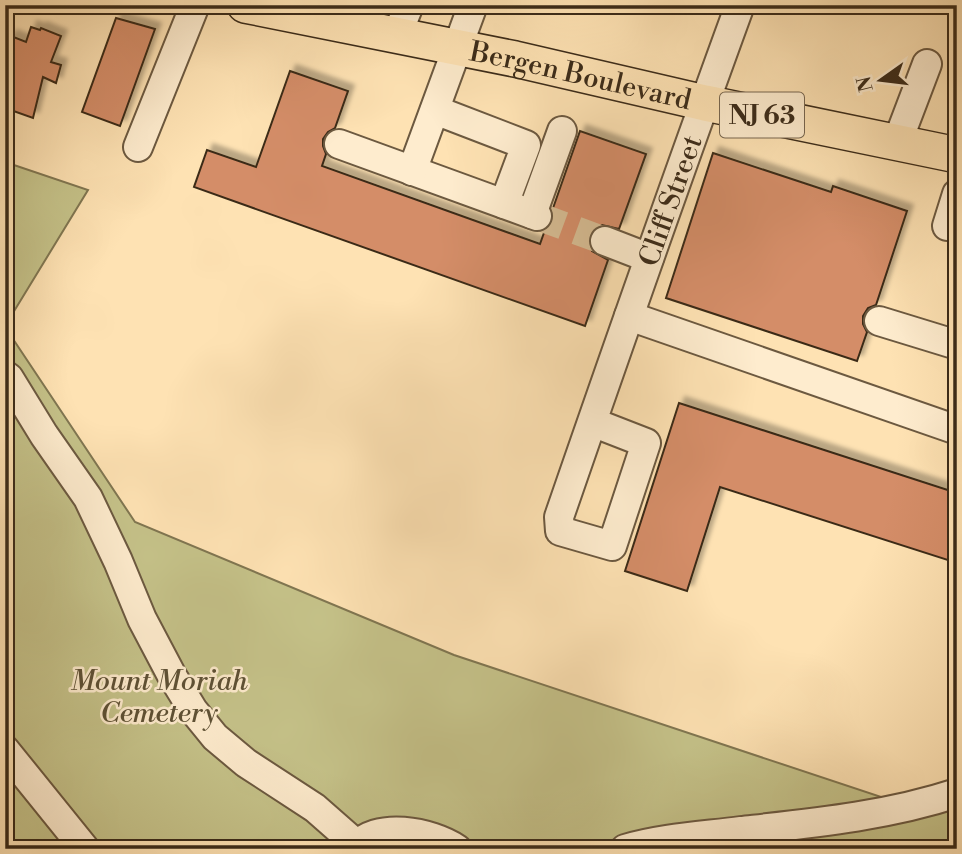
<svg xmlns="http://www.w3.org/2000/svg" width="962" height="854" font-family="'Libre Bodoni',serif">
  <defs>
    <filter id="shadow"><feDropShadow dx="6" dy="-6" stdDeviation="2" flood-color="#0004"/></filter>
  </defs>
  <rect width="100%" height="100%" fill="#fee2b3"/>
  <filter id="stains"><feTurbulence type="fractalNoise" baseFrequency=".00286" numOctaves="4"/><feColorMatrix values="0 0 0 0 .2 0 0 0 0 .09 0 0 0 0 .02 0 0 0 .5 -.17"/></filter>
  <radialGradient id="worn" r=".72"><stop offset=".6" stop-color="#630" stop-opacity="0"/><stop offset="1" stop-color="#630" stop-opacity=".3"/></radialGradient>
  <g fill="#c5c289" stroke="#807651" stroke-width="2">
    <polygon points="5,162 88,190 5,326"/>
    <polygon points="5,327 135,522 454,655 887,799 957,778 957,849 5,849"/>
  </g>
  <g fill="#d48d68" stroke="#3b2b19" stroke-width="2" filter="url(#shadow)">
    <polygon points="116,18 155,29 120,126 82,112"/>
    <polygon points="31,27 40,30 41,28 61,36 51,62 61,65 56,83 43,77 33,118 5,108 5,39 9,40 11,36 26,42"/>
    <polygon points="290,71 348,91 335,128 328,132 323,139 323,146 326,154 322,166 540,244 545,230 553,221 552,211 580,131 646,154 619,229 602,225 594,229 589,236 589,243 592,251 608,260 585,326 194,187 207,150 256,167"/>
    <polygon points="713,153 831,192 833,186 907,211 876,305 868,308 863,316 863,324 867,332 857,361 666,298"/>
    <polygon points="679,403 957,493 957,563 720,487 687,591 625,571"/>
  </g>
  <g fill="none" stroke-linecap="round" stroke-linejoin="round">
    <polyline stroke="#d7bd94" stroke-width="28" stroke-dasharray="28 14" stroke-linecap="butt" points="537,216 605,241"/>
    <g stroke="#6c5940" stroke-width="32">
      <g id="minor">
        <polyline points="397,35 409,5"/>
        <polyline points="435,110 526,145 504,204"/>
        <polyline points="897,143 927,64"/>
        <polyline points="339,144 537,216"/>
        <polyline points="138,147 195,5"/>
        <polyline points="412,171 473,5"/>
        <polyline points="532,214 562,131"/>
        <polyline points="947,226 957,194"/>
        <polyline points="605,241 649,258"/>
        <polyline points="629,316 957,430"/>
        <polyline points="879,321 954,344 957,338"/>
        <polyline points="5,375 9,378 44,435 88,498 118,561 142,619 171,674 193,710 215,737 246,763 315,808 356,844"/>
        <path id="s1" d="M592,422L646,443L612,546L560,531L559,517C618,346 678,175 740,5"/>
        <polyline points="5,750 85,849"/>
        <path d="M353,849C375,820 432,832 457,849"/>
        <path d="M625,849C662,838 703,836 741,831C814,823 887,816 957,793"/>
      </g>
    </g>
    <g stroke="#3b2b19" stroke-width="38">
      <g id="major">
        <path id="s2" d="M245,5L515,59L705,103L957,155"/>
      </g>
    </g>
    <use href="#minor" stroke="#feecce" stroke-width="28"/>
    <use href="#major" stroke="#fee2b3" stroke-width="35"/>
  </g>
  <g text-anchor="middle" stroke-width="5" stroke-linejoin="round" paint-order="stroke">
    <rect fill="#feecce" stroke="#76654f" stroke-width="2" x="720" y="92.5" width="84" height="45" rx="5"/>
    <g font-size="26" font-weight="bold" fill="#3b2b19">
      <text x="762" y="124">NJ 63</text>
    </g>
    <g font-size="28" fill="#3b2b19" stroke="#feecce">
      <text dy="10" stroke="none"><textPath href="#s2" startOffset="343">Bergen Boulevard</textPath></text>
      <text dy="10" stroke="none"><textPath href="#s1" startOffset="570">Cliff Street</textPath></text>
    </g>
    <g font-size="28" font-style="italic" fill="#5e5135" stroke="#feecce">
      <text x="159" y="690">Mount Moriah<tspan x="159" dy="32">Cemetery</tspan></text>
    </g>
  </g>
  <rect width="962" height="854" fill="none" stroke="#fee2b3" stroke-width="28"/>
  <rect x="7" y="7" width="948" height="840" fill="none" stroke="#3b2b19" stroke-width="3.5"/>
  <rect x="14" y="14" width="934" height="826" fill="none" stroke="#3b2b19" stroke-width="2"/>
  <g transform="translate(881 80) rotate(256)" stroke="#feecce" stroke-width="5" paint-order="stroke">
  <path d="M0-5L12 26L0 18L-12 26Z" fill="#3b2b19"/>
  <text y="-10" font-size="19" font-weight="bold" text-anchor="middle" fill="#3b2b19">N</text>
  </g>
  <rect width="100%" height="100%" filter="url(#stains)"/>
  <rect width="100%" height="100%" fill="url(#worn)"/>
</svg>
